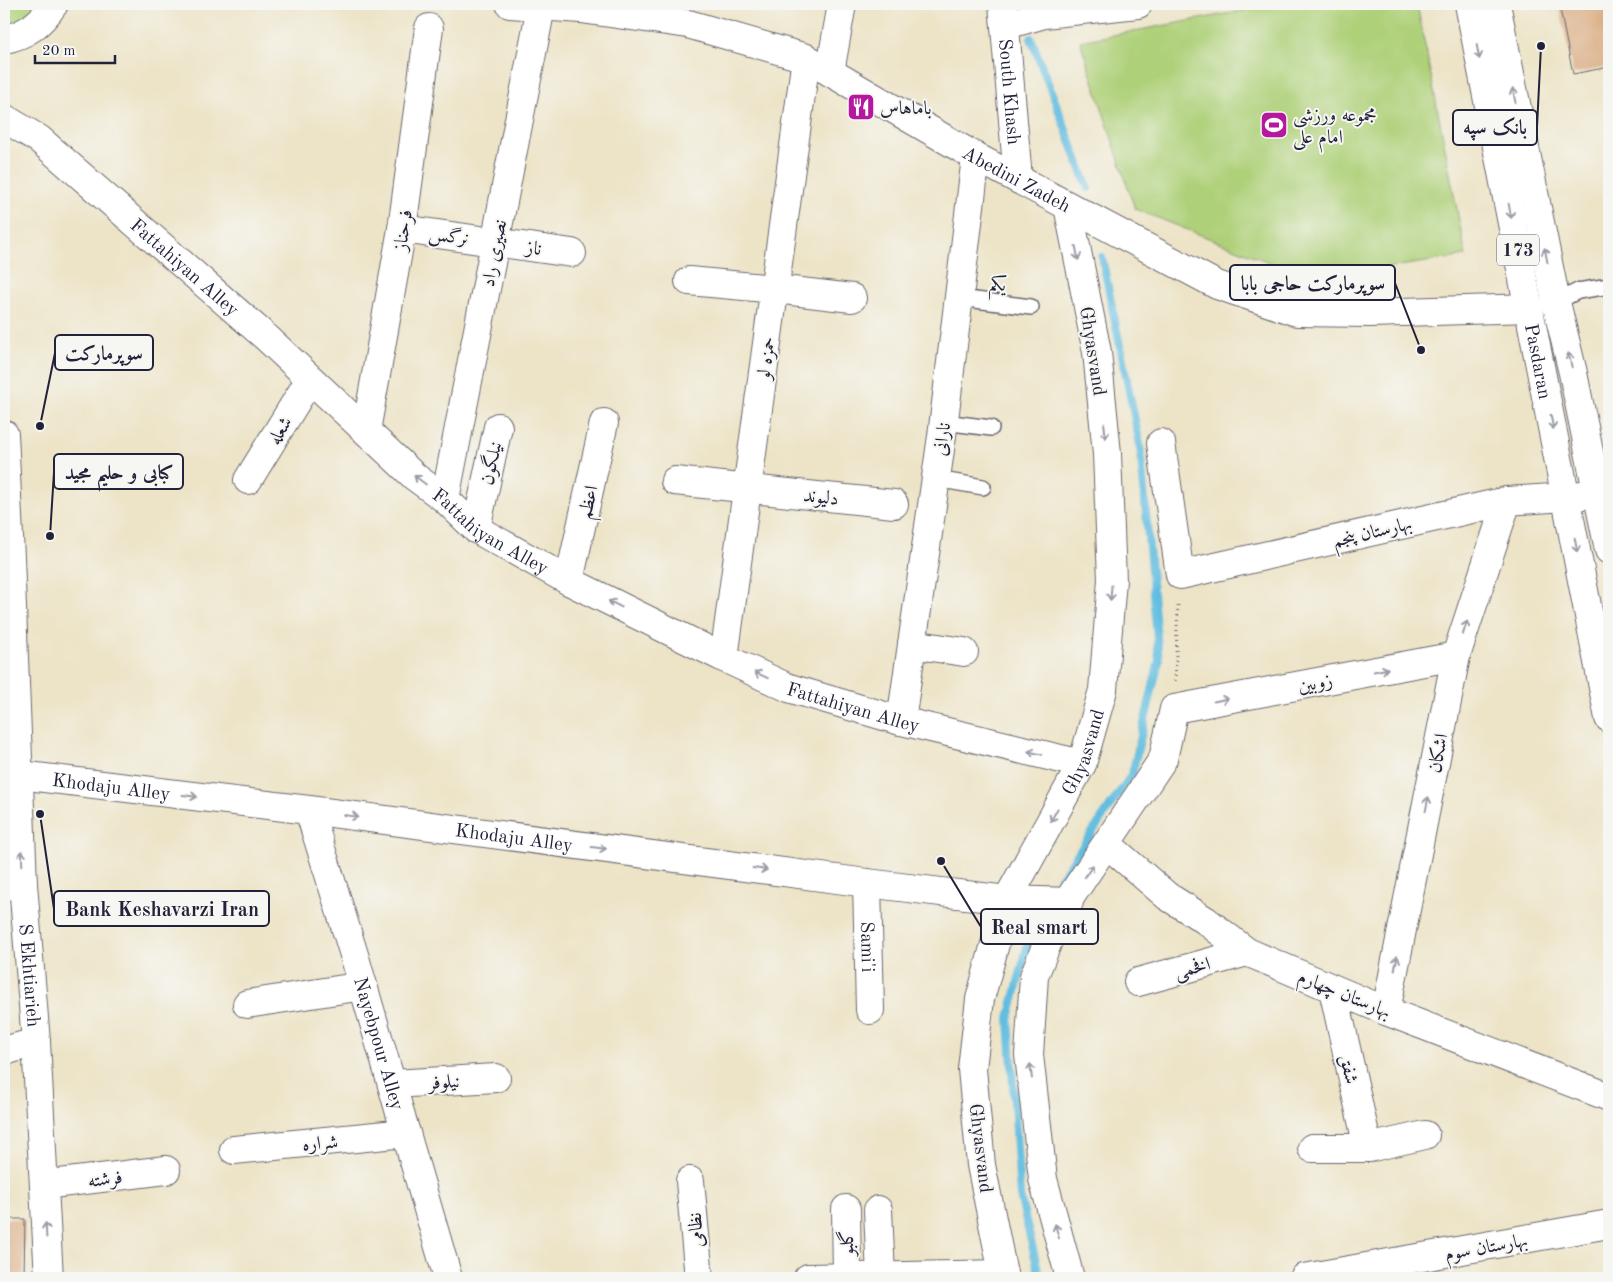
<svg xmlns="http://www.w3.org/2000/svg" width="1613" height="1282" font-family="'Old Standard TT',Amiri,serif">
  <rect width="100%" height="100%" fill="#f6f6f2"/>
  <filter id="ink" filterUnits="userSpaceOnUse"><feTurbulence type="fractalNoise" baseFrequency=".02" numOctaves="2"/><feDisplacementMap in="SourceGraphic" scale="10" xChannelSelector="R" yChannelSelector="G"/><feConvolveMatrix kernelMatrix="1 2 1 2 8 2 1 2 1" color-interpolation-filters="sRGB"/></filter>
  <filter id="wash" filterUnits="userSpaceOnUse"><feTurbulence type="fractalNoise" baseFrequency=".0096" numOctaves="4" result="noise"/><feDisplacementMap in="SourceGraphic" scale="20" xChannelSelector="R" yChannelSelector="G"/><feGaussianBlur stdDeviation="1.12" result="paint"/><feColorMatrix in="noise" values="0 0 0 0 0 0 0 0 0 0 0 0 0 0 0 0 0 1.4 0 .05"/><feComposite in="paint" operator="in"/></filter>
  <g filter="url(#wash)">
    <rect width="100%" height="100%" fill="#ede4c7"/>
    <g fill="#aed078" stroke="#68795a">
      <polygon points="4,4 39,4 19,22 4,26"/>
      <polygon points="1280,4 1417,4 1466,256 1312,279 1135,209 1080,41"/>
    </g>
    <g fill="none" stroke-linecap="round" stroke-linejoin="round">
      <g stroke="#62bde0" stroke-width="8">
        <polyline points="1031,38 1088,188"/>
        <polyline points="1059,881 1132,774 1159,661 1140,445 1102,257"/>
        <polyline points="1035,916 1009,1018 1020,1196 1040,1278"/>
      </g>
    </g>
    <g id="blocks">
      <g fill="#dbaf86">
        <polygon points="1559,4 1609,4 1609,67 1573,74"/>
        <polygon points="4,1219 25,1219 24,1278 4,1278"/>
      </g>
    </g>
  </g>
  <g filter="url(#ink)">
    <use href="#blocks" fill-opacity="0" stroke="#69666c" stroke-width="1"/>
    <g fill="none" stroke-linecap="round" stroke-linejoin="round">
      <g stroke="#69666c" stroke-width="18">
        <g id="lane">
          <polyline points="959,298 1031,307"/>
          <polyline points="1556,302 1578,291 1609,286"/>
          <polyline points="944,422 991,428"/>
          <polyline points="936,479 983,487"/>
        </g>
      </g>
      <g stroke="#69666c" stroke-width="30">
        <g id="street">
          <polyline points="1006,25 1044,14 1138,4"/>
          <polyline points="830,72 842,4"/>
          <path id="s1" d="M4,118L39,139L268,339L415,477L445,499L476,529L569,581L724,658L789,688L901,721L1082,764"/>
          <polyline points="402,229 572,253"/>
          <polyline points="689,281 775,289 852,298"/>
          <polyline points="366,431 402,229 429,28"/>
          <polyline points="1161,443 1180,575 1507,501 1566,497 1598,493"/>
          <polyline points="248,480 310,379"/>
          <polyline points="675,481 894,504"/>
          <polyline points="445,499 541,7"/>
          <polyline points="476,529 498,427"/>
          <polyline points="569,581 604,423"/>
          <polyline points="912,644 964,652"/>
          <polyline points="724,658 806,58"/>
          <polyline points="901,721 942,436 976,157"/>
          <path id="s2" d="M20,775L309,810L867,883L1007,900"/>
          <path id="s3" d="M309,810L355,958L448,1278"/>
          <polyline points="1107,844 1167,896 1205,920 1247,952 1386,1011 1609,1097"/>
          <path id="s4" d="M867,883L870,1010"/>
          <polyline points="4,886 23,884"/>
          <polyline points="1138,982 1247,952"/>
          <polyline points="1333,989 1368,1148"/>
          <polyline points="247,1004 363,986"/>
          <polyline points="1386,1011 1456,656 1507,501"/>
          <polyline points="4,1051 36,1042"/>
          <polyline points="392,1084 496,1078"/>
          <polyline points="1312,1148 1368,1148 1425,1135"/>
          <polyline points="234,1150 406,1133"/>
          <polyline points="690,1181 699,1278"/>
          <polyline points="44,1185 166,1170"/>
          <polyline points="846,1209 847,1277"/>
          <polyline points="878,1210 881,1277"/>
          <polyline points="808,1278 1003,1274"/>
          <path id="s5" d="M1004,1278L981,1165L972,1069L980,999L1007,900L1082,764L1103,690L1112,580L1107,454L1097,352L1068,206"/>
          <polyline points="1070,1278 1043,1179 1029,1055 1034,976 1059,914 1163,759 1174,709 1456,656"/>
          <polyline points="1304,1278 1609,1224"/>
        </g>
      </g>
      <g stroke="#69666c" stroke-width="30">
        <g id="secondary">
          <path id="s6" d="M510,4L581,9L688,24L806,58L976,157L1217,285L1297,312L1370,313L1530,308"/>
          <path id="s7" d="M1003,4L1018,179"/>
          <path d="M4,39C27,35 41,23 54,4"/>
          <path id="s8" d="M4,434L10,557L23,884L36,1042L49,1278"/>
          <polyline points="1007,900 1069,902"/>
        </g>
      </g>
      <g stroke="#69666c" stroke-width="30">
        <g id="primary">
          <path id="s9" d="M1469,4L1609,718"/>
          <polyline points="1496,4 1556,302 1573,373 1609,550"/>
        </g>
      </g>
      <polyline stroke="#69666c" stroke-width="3" stroke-dasharray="1 4" stroke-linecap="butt" points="1175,681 1178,602"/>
      <use href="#lane" stroke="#fff" stroke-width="15"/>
      <use href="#street" stroke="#fff" stroke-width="28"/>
      <use href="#secondary" stroke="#fff" stroke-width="28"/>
      <use href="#primary" stroke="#fff" stroke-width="28"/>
    </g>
    <defs><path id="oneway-shaft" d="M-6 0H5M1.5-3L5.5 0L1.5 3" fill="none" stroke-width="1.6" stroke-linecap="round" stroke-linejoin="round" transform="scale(1.25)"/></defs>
    <g stroke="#9c9ca7">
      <use href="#oneway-shaft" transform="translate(1478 52) rotate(79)"/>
      <use href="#oneway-shaft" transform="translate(1514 95) rotate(-101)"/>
      <use href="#oneway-shaft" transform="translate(1510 211) rotate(79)"/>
      <use href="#oneway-shaft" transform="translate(1077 253) rotate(79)"/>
      <use href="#oneway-shaft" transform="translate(1546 255) rotate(-101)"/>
      <use href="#oneway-shaft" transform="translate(1570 360) rotate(-104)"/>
      <use href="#oneway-shaft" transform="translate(1552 422) rotate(79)"/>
      <use href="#oneway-shaft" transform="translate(1105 431) rotate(84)"/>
      <use href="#oneway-shaft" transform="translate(420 480) rotate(-143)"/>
      <use href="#oneway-shaft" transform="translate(1576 545) rotate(79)"/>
      <use href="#oneway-shaft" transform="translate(1111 593) rotate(94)"/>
      <use href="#oneway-shaft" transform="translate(615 604) rotate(-153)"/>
      <use href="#oneway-shaft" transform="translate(1465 628) rotate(-72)"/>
      <use href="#oneway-shaft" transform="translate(1381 670) rotate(-11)"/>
      <use href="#oneway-shaft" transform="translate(761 675) rotate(-155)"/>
      <use href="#oneway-shaft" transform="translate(1221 700) rotate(-11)"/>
      <use href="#oneway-shaft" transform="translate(1035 753) rotate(-166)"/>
      <use href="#oneway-shaft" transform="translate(190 796) rotate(7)"/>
      <use href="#oneway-shaft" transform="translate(1427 804) rotate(-79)"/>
      <use href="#oneway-shaft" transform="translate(1054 815) rotate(119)"/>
      <use href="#oneway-shaft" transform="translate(351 816) rotate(7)"/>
      <use href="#oneway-shaft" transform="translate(599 848) rotate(7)"/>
      <use href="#oneway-shaft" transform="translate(22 858) rotate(-92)"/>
      <use href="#oneway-shaft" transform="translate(760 869) rotate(7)"/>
      <use href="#oneway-shaft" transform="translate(1089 871) rotate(-57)"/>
      <use href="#oneway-shaft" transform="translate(1396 963) rotate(-79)"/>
      <use href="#oneway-shaft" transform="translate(1031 1071) rotate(-97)"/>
      <use href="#oneway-shaft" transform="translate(46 1230) rotate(-93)"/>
      <use href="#oneway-shaft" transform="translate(1057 1231) rotate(-105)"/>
    </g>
  </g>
  <defs>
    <g id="restaurant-square" transform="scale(1.4375)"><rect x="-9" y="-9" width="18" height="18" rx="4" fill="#b5179e" stroke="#f6f6f2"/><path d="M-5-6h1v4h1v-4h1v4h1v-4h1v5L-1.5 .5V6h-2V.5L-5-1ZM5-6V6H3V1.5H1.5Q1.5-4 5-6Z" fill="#fff"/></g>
    <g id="stadium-square" transform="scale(1.4375)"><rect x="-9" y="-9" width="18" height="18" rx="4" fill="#b5179e" stroke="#f6f6f2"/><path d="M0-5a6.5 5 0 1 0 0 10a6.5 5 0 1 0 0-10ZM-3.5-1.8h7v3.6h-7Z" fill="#fff"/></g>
  </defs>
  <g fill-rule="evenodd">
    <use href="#restaurant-square" x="861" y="107"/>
    <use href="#stadium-square" x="1274" y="125"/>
  </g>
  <g text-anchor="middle" stroke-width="4" stroke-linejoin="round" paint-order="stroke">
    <rect fill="#f6f6f2" stroke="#626272" stroke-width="1" x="1497" y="234.5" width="42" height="31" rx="4"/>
    <g font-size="18" font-weight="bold" fill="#22223b">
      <text x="1518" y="256">173</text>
    </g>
    <g font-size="19" fill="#22223b" stroke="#f6f6f2">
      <text dy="7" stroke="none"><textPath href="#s7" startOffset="88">South Khash</textPath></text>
      <text dy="7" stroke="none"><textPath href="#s6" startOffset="545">Abedini Zadeh</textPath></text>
      <text transform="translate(402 230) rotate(-81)" y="7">فرحناز</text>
      <text transform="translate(449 235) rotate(8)" y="7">نرگس</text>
      <text transform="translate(534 247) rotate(9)" y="7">ناز</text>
      <text transform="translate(493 253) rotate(-79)" y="7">نصیری راد</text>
      <text dy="7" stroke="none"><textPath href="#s1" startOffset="235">Fattahiyan Alley</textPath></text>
      <text transform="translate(998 283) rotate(8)" y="7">یکم</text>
      <text transform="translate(1094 351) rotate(81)" y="7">Ghyasvand</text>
      <text transform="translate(765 358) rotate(-82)" y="7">حمزه لو</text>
      <text dy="7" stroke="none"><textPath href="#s9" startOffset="364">Pasdaran</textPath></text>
      <text transform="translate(279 430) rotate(-59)" y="7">شعله</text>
      <text transform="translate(941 439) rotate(-82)" y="7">نارانی</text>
      <text transform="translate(490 463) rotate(-78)" y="7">نیلگون</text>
      <text transform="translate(821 496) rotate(6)" y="7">دلیوند</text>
      <text transform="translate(587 502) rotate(-77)" y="7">اعظم</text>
      <text dy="7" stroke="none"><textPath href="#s1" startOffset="640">Fattahiyan Alley</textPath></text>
      <text transform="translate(1372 531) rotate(-13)" y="7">بهارستان پنجم</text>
      <text transform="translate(1315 682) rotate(-11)" y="7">زوبین</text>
      <text dy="7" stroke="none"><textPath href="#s1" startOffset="1045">Fattahiyan Alley</textPath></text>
      <text dy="7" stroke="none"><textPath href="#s5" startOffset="552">Ghyasvand</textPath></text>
      <text transform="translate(1437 753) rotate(-79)" y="7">اشکان</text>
      <text dy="7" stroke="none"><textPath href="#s2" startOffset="92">Khodaju Alley</textPath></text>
      <text dy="7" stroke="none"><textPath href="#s2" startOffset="498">Khodaju Alley</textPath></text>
      <text dy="7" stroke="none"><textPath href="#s4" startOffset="64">Sami'i</textPath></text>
      <text transform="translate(1192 967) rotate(-15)" y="7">افخمی</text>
      <text dy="7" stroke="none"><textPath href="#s8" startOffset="542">S Ekhtiarieh</textPath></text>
      <text transform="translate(1345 993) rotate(22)" y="7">بهارستان چهارم</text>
      <text dy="7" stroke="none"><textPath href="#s3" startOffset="244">Nayebpour Alley</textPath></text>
      <text transform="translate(1350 1069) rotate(78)" y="7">شفق</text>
      <text transform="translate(444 1081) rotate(-4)" y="7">نیلوفر</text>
      <text transform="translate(320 1142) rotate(-5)" y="7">شراره</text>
      <text transform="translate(982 1148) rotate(83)" y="7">Ghyasvand</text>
      <text transform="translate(105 1178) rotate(-7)" y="7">فرشته</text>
      <text transform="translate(695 1230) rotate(-95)" y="7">نظامی</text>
      <text transform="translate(846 1243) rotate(-91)" y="7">گلبو</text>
      <text transform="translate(1486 1246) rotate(-10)" y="7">بهارستان سوم</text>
    </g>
    <g font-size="19" fill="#22223b" stroke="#f6f6f2" text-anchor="start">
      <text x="880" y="114">باماهاس</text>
      <text x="1293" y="121">مجموعه ورزشی<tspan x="1293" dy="22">امام علی</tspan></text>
    </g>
  </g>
  <path fill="none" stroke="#22223b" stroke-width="2" d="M1541 46L1537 127M1421 350L1395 283M40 426L55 353M50 536L54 472M40 814L54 909M941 861L981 927"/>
  <g fill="#22223b" stroke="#f6f6f2" stroke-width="2">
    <circle cx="1541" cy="46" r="5"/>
    <circle cx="1421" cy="350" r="5"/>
    <circle cx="40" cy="426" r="5"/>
    <circle cx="50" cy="536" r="5"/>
    <circle cx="40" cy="814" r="5"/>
    <circle cx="941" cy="861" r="5"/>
  </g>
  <g fill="#f6f6f2" stroke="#22223b" stroke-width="2">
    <rect x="1453" y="110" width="84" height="35" rx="5"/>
    <rect x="1230" y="265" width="165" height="35" rx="5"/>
    <rect x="55" y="335" width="98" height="35" rx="5"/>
    <rect x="54" y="454" width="129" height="35" rx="5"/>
    <rect x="54" y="891" width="215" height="35" rx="5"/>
    <rect x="981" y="909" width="117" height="35" rx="5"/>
  </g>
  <g font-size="20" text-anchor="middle" font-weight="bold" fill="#22223b">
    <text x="1495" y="134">بانک سپه</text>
    <text x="1313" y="290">سوپرمارکت حاجی بابا</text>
    <text x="104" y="360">سوپرمارکت</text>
    <text x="119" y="479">کبابی و حلیم مجید</text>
    <text x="162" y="916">Bank Keshavarzi Iran</text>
    <text x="1039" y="934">Real smart</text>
  </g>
  <rect width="1613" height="1282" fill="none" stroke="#f6f6f2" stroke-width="20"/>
  <path d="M35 55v8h80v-8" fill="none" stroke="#22223b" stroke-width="2.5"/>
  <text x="42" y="55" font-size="15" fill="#22223b" stroke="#f6f6f2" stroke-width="4" paint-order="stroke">20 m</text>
</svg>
